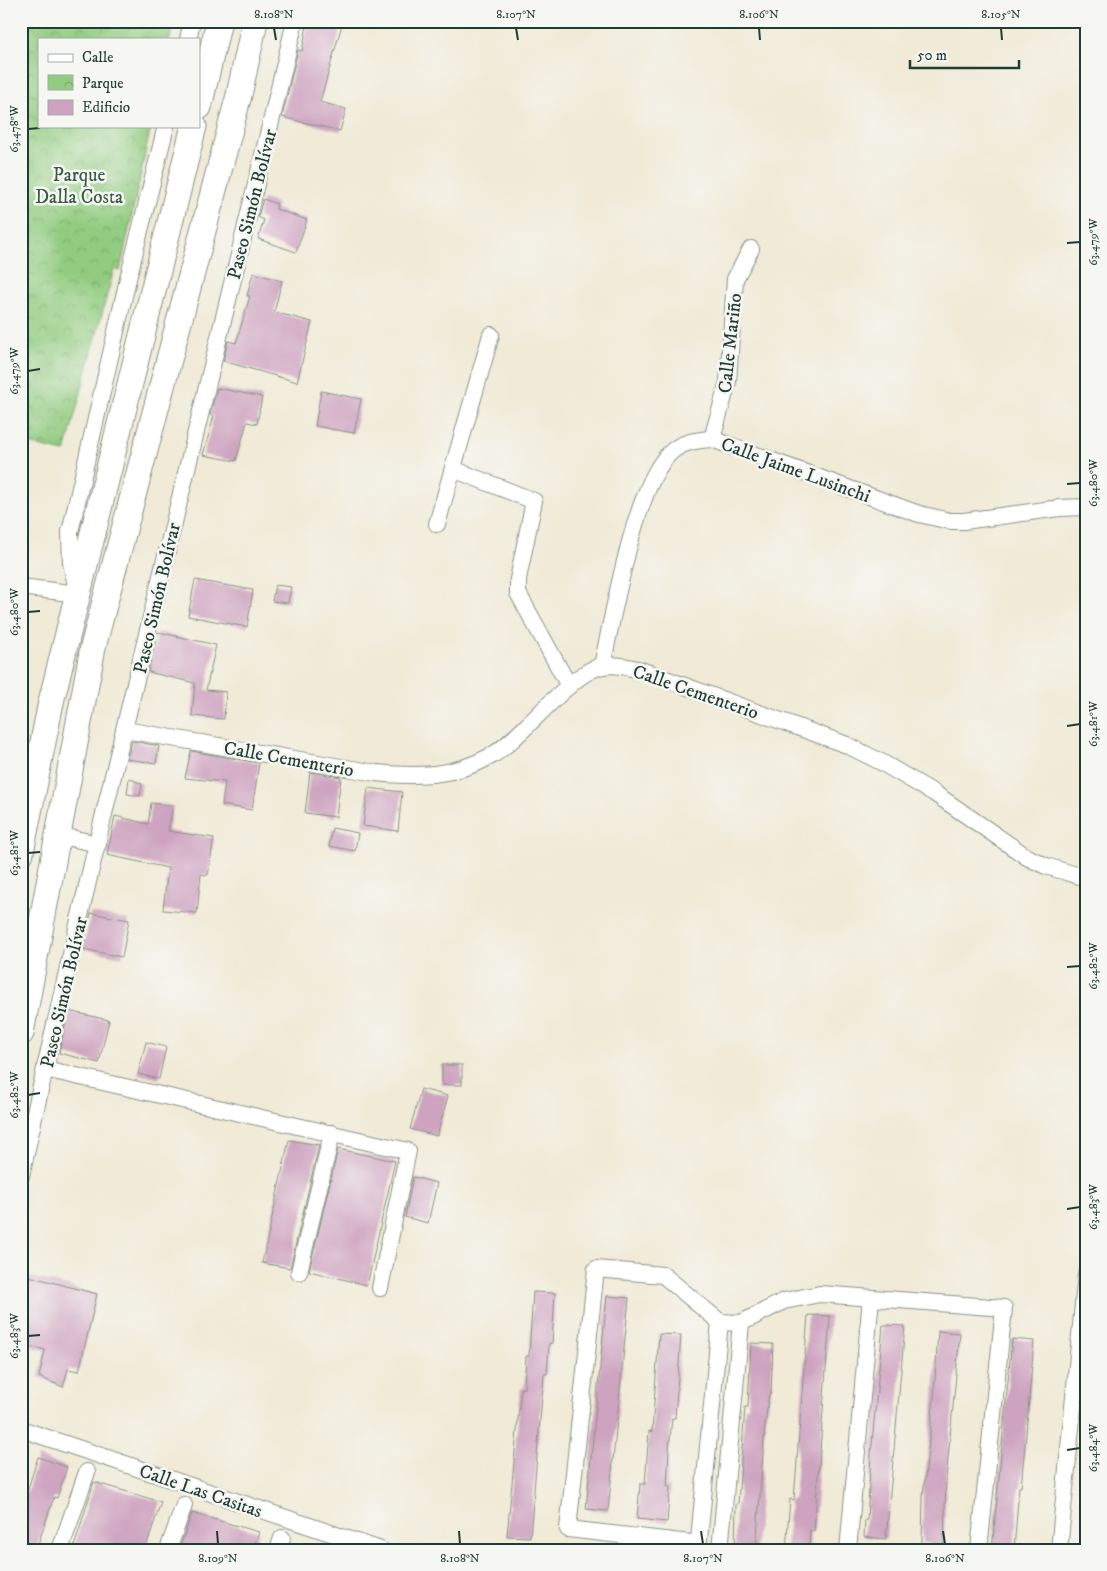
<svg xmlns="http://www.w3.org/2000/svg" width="1107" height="1571" font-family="'IM FELL DW Pica',serif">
  <defs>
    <pattern id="park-crowns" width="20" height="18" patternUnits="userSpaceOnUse" patternTransform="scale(1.25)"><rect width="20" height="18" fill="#92cc80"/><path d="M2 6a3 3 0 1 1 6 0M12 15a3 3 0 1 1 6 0" fill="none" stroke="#77a76a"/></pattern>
  </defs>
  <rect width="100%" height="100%" fill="#f6f6f2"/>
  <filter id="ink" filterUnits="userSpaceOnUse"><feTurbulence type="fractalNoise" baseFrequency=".02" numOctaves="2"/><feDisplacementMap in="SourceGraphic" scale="10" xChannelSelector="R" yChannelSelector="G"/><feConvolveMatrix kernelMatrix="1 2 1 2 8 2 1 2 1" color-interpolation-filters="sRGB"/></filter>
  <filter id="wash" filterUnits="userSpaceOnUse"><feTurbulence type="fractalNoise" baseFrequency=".0096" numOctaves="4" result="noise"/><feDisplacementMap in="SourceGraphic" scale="20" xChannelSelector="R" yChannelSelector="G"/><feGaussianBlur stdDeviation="1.12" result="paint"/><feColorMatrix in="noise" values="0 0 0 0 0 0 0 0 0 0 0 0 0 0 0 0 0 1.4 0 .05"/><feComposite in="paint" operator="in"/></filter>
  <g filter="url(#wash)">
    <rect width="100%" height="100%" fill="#f0ead6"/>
    <polygon fill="url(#park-crowns)" stroke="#58845a" points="21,21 140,21 172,30 170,39 39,39 39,126 151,126 120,271 114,269 65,452 21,442"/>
    <g id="blocks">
      <g fill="#cea3c0">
        <polygon points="308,21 343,21 320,102 346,109 340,131 282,117 298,50 302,51"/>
        <polygon points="263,199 277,204 276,209 307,220 296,252 258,239 264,220 258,217"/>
        <polygon points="253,273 282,281 274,312 312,322 297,382 223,361 228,341 236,343 250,296 247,296"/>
        <polygon points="217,388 262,397 257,424 247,422 236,461 203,455 214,416 210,415"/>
        <polygon points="321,391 361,399 354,433 315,426"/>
        <polygon points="195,580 253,590 247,627 188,616"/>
        <polygon points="275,585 291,587 288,603 272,601"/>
        <polygon points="158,632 216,645 206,690 226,692 224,719 192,716 195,683 148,672"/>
        <polygon points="132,741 159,746 156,763 127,759"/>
        <polygon points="191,751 259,763 252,810 222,805 225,782 185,778"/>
        <polygon points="310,772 341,777 336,817 305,813"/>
        <polygon points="129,778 142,784 140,796 127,794"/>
        <polygon points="368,788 402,792 398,831 363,826"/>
        <polygon points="151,803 173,806 168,831 214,838 208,875 201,874 197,913 163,910 168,868 107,855 115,816 148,824"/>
        <polygon points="332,828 358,833 355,851 329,846"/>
        <polygon points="91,913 129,920 122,957 83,949"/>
        <polygon points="68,1011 109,1020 99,1063 59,1053"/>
        <polygon points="146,1042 166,1047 159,1079 138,1074"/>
        <rect x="442" y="1065" width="20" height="20"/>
        <polygon points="421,1089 448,1096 437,1136 410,1129"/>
        <polygon points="289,1140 319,1145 290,1268 262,1263"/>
        <polygon points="338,1149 395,1161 367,1285 309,1271"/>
        <polygon points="413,1177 437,1183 428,1223 405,1217"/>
        <polygon points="21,1274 97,1294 79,1371 68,1369 63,1387 39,1377 45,1350 21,1344"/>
        <polygon points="533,1292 555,1293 552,1344 549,1343 547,1374 544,1374 530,1537 507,1536 521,1388 524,1388 526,1356 529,1356"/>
        <polygon points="607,1296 629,1298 608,1511 586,1509"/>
        <polygon points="808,1315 830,1316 814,1531 810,1530 809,1550 786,1550 790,1499 794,1500"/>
        <polygon points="883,1325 905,1326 886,1539 864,1537 865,1520 867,1520 871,1455"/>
        <polygon points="938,1331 960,1333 946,1479 944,1544 922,1543 923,1495 934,1397"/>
        <polygon points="659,1334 681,1335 675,1418 672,1418 669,1450 667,1486 670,1487 667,1522 637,1519 640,1484 645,1484 649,1431 652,1432"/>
        <polygon points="1012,1339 1034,1341 1027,1423 1021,1487 1019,1487 1014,1550 992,1550"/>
        <polygon points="751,1343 773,1344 771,1394 769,1394 765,1425 756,1550 735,1550 736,1504 738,1504 745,1407 748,1407"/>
        <polygon points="38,1457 67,1467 57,1498 54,1497 36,1550 21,1550 21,1499 24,1491 27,1492"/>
        <polygon points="94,1482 161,1502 145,1550 73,1550"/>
        <polygon points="192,1513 259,1532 253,1550 179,1550"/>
      </g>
    </g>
  </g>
  <g filter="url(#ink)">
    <use href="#blocks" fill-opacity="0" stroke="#889485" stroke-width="1"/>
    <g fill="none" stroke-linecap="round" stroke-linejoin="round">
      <g stroke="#889485" stroke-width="18">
        <g id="street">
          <polyline points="188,39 192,21"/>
          <polyline points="712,439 728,382 735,279 751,249"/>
          <polyline points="453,469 534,501 518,579 518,593 569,686"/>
          <polyline points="437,524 491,335"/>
          <polyline points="21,587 78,594 71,563 70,532 128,279 166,126"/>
          <path d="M602,666C613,617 635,485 670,453C681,442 697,440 712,439L919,514L950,521H964L1060,508L1086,507"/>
          <path d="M125,730L376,773C417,777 453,777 491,756C524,737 572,670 603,666C616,664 628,667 641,670L847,745L881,762L934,793L1027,857L1046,866L1086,878"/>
          <polyline points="57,835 98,844"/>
          <polyline points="45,1069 408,1151 380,1288"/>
          <path d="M21,1176C106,789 204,406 295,21"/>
          <polyline points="299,1272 332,1133"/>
          <polyline points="21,1429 381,1550"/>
          <polyline points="699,1544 568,1529 596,1269 663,1275 720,1322 741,1323 784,1301 820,1294 1004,1308 979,1550"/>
          <polyline points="60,1550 87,1472"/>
          <polyline points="168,1550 184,1505"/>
          <polyline points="278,1550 282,1538"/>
          <polyline points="698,1550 720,1322"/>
          <polyline points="720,1550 741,1323"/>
          <polyline points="848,1550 871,1298"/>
          <polyline points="1059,1550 1086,1274"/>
        </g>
      </g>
      <g stroke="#889485" stroke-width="27">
        <g id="primary">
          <polyline points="199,107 219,21"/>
          <polyline points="21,852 51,702 194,126"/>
          <polyline points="21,1033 93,647 239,95 255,21"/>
        </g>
      </g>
      <use href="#street" stroke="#fff" stroke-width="16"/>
      <use href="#primary" stroke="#fff" stroke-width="25"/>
    </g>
  </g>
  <path fill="none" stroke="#1f3d34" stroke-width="2" d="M274,28L276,40M516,28L518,40M759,28L760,40M1001,28L1002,40M28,129L40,128M1067,243L1080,242M28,371L40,369M1067,484L1080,483M28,612L40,611M1067,726L1080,724M28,853L40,852M1067,967L1080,966M28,1095L40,1093M1067,1209L1080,1207M28,1336L40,1335M1067,1450L1080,1448M217,1531L218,1544M459,1531L460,1544M701,1531L703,1544M943,1531L945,1544"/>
  <g text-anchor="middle" stroke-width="5" stroke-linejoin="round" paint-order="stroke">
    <g font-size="19" fill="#365a43" stroke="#f6f6f2">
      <text x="79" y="181">Parque<tspan x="79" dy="22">Dalla Costa</tspan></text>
    </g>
    <g font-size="19" fill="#1f3d34" stroke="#f6f6f2">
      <text transform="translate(251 204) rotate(-76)" y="7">Paseo Simón Bolívar</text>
      <text transform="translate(729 343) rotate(-84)" y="7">Calle Mariño</text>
      <text transform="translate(796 469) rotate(20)" y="7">Calle Jaime Lusinchi</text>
      <text transform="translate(156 598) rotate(-77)" y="7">Paseo Simón Bolívar</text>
      <text transform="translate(696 691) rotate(19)" y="7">Calle Cementerio</text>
      <text transform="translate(289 758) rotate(10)" y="7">Calle Cementerio</text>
      <text transform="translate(63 992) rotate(-77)" y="7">Paseo Simón Bolívar</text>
      <text transform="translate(201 1490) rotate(19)" y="7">Calle Las Casitas</text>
    </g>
  </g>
  <rect width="1107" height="1571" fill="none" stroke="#f6f6f2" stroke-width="55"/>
  <rect x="38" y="38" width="162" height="90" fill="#f6f6f2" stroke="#a0aca6"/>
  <rect x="48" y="54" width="25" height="8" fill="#ffffff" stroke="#a0aca6"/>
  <text x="82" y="62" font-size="15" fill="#1f3d34">Calle</text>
  <rect x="48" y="75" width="25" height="15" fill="url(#park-crowns)" stroke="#a0aca6"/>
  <text x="82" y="88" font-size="15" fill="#1f3d34">Parque</text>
  <rect x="48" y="100" width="25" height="15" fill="#cea3c0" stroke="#a0aca6"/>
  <text x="82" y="112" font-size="15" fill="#1f3d34">Edificio</text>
  <path d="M910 60v8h109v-8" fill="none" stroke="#1f3d34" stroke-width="2.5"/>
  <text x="917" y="60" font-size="15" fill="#1f3d34" stroke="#f6f6f2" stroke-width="4" paint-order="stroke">50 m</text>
  <rect x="28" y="28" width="1052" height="1516" fill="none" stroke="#1f3d34" stroke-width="2"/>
  <g font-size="12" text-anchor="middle" fill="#1f3d34">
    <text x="274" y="18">8.108°N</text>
    <text x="516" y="18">8.107°N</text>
    <text x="759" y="18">8.106°N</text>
    <text x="1001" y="18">8.105°N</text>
    <text transform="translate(14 129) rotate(-90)" y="4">63.478°W</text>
    <text transform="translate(1093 242) rotate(-90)" y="4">63.479°W</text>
    <text transform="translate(14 371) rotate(-90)" y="4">63.479°W</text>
    <text transform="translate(1093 483) rotate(-90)" y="4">63.480°W</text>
    <text transform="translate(14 612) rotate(-90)" y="4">63.480°W</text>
    <text transform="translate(1093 724) rotate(-90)" y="4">63.481°W</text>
    <text transform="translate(14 853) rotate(-90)" y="4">63.481°W</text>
    <text transform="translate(1093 966) rotate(-90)" y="4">63.482°W</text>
    <text transform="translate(14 1095) rotate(-90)" y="4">63.482°W</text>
    <text transform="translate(1093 1207) rotate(-90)" y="4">63.483°W</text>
    <text transform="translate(14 1336) rotate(-90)" y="4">63.483°W</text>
    <text transform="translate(1093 1448) rotate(-90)" y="4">63.484°W</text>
    <text x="218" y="1562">8.109°N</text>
    <text x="460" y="1562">8.108°N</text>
    <text x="703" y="1562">8.107°N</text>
    <text x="945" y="1562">8.106°N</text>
  </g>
</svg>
